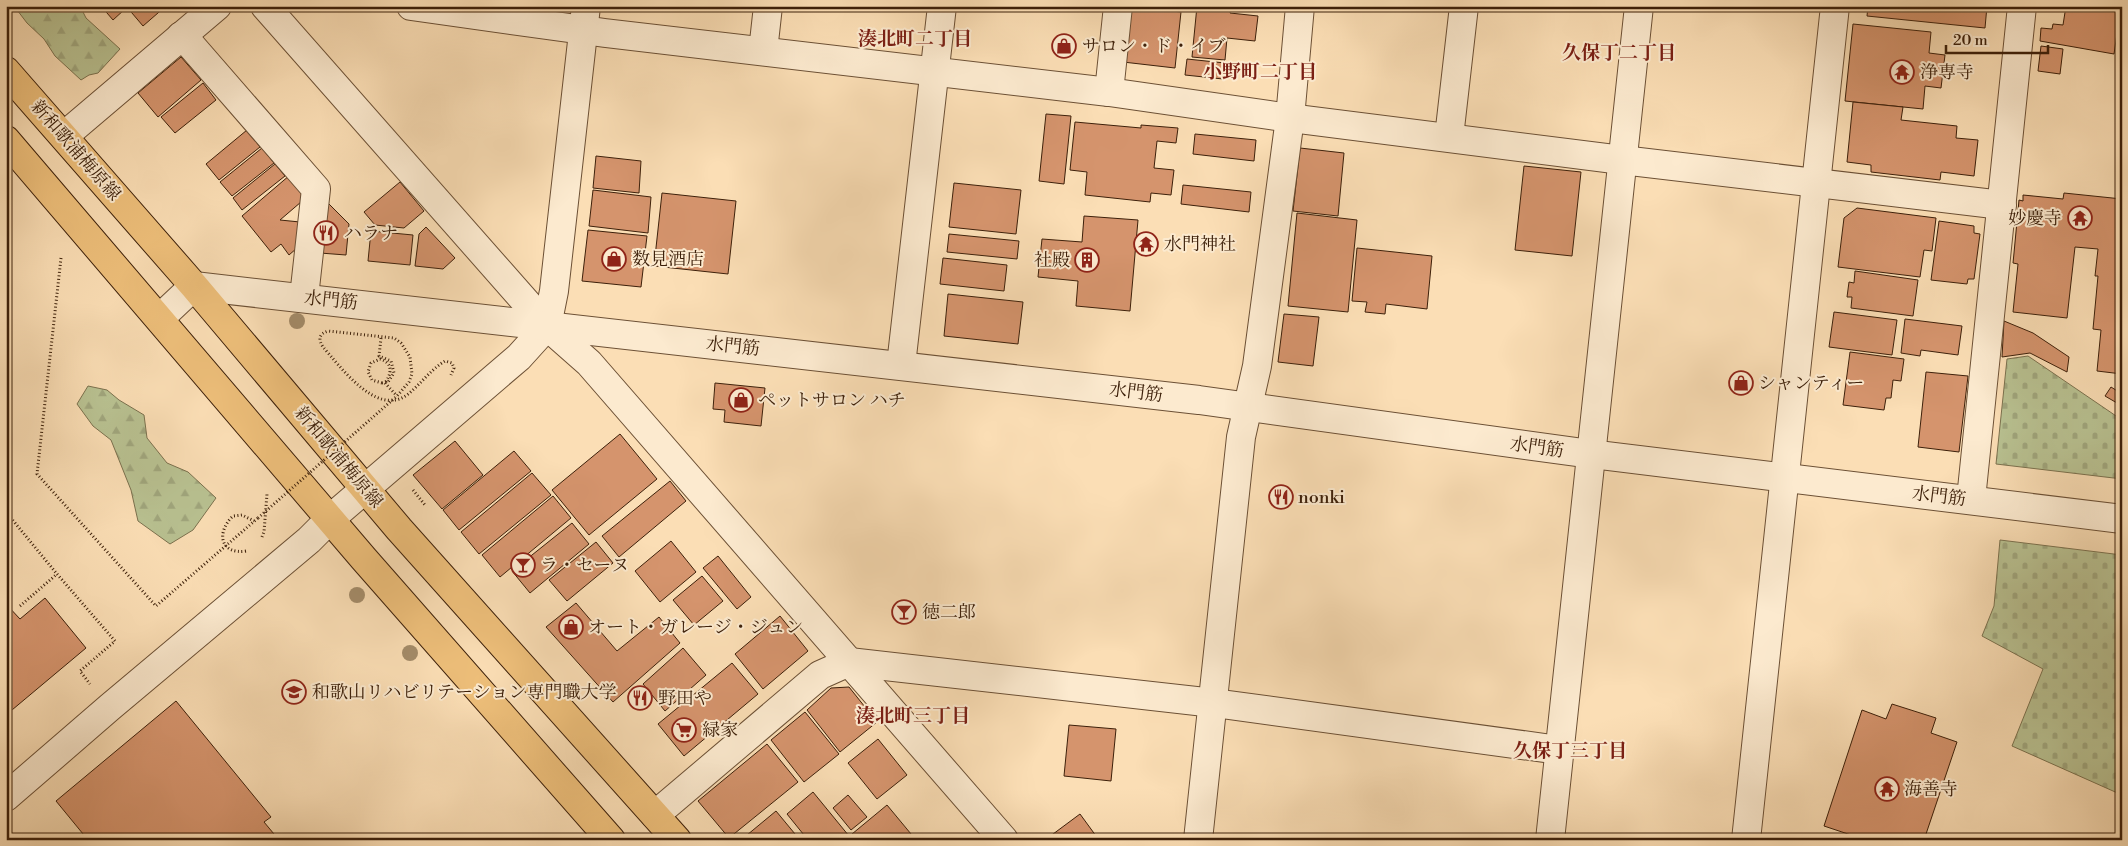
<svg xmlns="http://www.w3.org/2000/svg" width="2128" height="846" font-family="'Libre Bodoni','Noto Serif JP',serif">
  <defs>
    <pattern id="forest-firs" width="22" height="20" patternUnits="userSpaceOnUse" patternTransform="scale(1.25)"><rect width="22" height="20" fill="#b9c292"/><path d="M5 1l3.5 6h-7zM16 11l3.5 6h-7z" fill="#a0a67d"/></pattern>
    <pattern id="cemetery-stones" width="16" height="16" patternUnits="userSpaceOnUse" patternTransform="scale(1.25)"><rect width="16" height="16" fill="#b9c292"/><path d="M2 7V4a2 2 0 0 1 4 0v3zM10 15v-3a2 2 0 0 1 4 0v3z" fill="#a0a67d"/></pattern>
  </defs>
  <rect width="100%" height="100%" fill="#fbdeb5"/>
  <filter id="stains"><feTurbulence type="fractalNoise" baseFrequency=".004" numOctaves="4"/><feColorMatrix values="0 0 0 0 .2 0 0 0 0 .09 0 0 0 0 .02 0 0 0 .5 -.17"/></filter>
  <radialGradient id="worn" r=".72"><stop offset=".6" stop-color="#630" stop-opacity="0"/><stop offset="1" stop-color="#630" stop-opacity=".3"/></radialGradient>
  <g fill="url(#forest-firs)" stroke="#7b714e">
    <polygon points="14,6 80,6 86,18 120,49 98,73 89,75 81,80 55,56 44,39 27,23"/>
    <polygon points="88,386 107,390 119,400 144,415 147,438 167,463 188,472 216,498 193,530 170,544 138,521 131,490 111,440 93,426 77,404"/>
  </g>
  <g fill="url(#cemetery-stones)" stroke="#7b714e">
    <polygon points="2028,356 2122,420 2122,479 1996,464 2007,359"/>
    <polygon points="2000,540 2122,555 2122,795 2012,746 2043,669 1982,636 1994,606"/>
  </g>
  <g fill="#d5946d" stroke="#3d200a">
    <polygon points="101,6 123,6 125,9 113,20"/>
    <polygon points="126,6 166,6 143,26"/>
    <polygon points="1129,6 1181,12 1175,68 1123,62"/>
    <polygon points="1197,6 1231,6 1230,13 1258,16 1255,41 1227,38 1225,60 1192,57"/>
    <polygon points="1868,6 1987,6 1985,28 1867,16"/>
    <polygon points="2066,6 2121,6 2114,54 2040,41 2041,28 2052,29 2053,24 2063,25"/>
    <polygon points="1853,24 1931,32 1929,53 1945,55 1941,88 1925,86 1923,109 1845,101"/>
    <polygon points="2041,46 2063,49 2060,74 2038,71"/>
    <polygon points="181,57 201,80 158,117 138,93"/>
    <polygon points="1187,59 1225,63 1223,79 1185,75"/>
    <polygon points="203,83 216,100 175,133 161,117"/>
    <polygon points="1853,102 1903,107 1901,120 1957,126 1956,138 1978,140 1974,176 1941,172 1940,180 1871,172 1871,165 1847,162"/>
    <polygon points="1046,114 1071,116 1064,184 1039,181"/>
    <polygon points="1075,122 1141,128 1141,125 1178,128 1176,143 1157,141 1154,168 1174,170 1171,195 1151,193 1150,202 1085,195 1087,172 1070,170"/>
    <polygon points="247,130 260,147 219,180 206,164"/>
    <polygon points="1195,134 1256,140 1254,161 1193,154"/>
    <polygon points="262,148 274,163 232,196 220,182"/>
    <polygon points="1300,148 1344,153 1338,216 1293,211"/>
    <polygon points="596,156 641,161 639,193 593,188"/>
    <polygon points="275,164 285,176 242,210 233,198"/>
    <polygon points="1524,166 1581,172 1572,256 1515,250"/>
    <polygon points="290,175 308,196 280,220 300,222 297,248 289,255 281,244 271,252 242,216"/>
    <polygon points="400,182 424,211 404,228 375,225 364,212"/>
    <polygon points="954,183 1021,190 1016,234 949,227"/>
    <polygon points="1183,185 1251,192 1249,212 1181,204"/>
    <polygon points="593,190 651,197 648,233 589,226"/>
    <polygon points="662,193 736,201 728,274 654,266"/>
    <polygon points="2064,193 2122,199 2122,374 2097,371 2101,330 2093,329 2098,276 2095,276 2098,249 2075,247 2067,318 2013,312 2018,264 2013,263 2014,253 2019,200 2023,201 2023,195 2063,199"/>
    <polygon points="326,201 349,224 346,255 320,253"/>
    <polygon points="1857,208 1936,218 1932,251 1924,250 1920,277 1838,267 1844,218"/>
    <polygon points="1297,213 1357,220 1348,312 1288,306"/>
    <polygon points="1084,216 1138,220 1130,311 1076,306 1078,281 1038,277 1042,239 1082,242"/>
    <polygon points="1939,221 1974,226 1974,233 1980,234 1974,279 1968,279 1967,284 1931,280"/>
    <polygon points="426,227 455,258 443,269 415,266 419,234"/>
    <polygon points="588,230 647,236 641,287 582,281"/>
    <polygon points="371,231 413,235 410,265 368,261"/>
    <polygon points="949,234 1019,241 1017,259 947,252"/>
    <polygon points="1357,248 1432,256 1427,309 1386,304 1385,314 1365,312 1367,302 1352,301"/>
    <polygon points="943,258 1007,265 1004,291 940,284"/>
    <polygon points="1855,271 1918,280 1913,316 1851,308 1852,297 1847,297 1849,282 1854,283"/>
    <polygon points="948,294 1023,302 1018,344 944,336"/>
    <polygon points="1834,312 1897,320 1892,355 1829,347"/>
    <polygon points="1284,314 1319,317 1313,366 1278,362"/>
    <polygon points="1905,319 1962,326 1958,355 1921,350 1920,356 1901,353"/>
    <polygon points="2004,321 2033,333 2069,357 2067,372 2030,353 2002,357"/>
    <polygon points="1850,352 1904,359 1901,381 1893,380 1891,398 1886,398 1884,410 1843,405"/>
    <polygon points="1926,372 1968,376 1959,452 1918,447"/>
    <polygon points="715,383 765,388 761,426 724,422 725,410 713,409"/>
    <polygon points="2111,387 2122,394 2117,403 2105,396"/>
    <polygon points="620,434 657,479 589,535 552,490"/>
    <polygon points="455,441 483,475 442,509 413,475"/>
    <polygon points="514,451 531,471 459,530 443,510"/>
    <polygon points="532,473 551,495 479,554 461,532"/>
    <polygon points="670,481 686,501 619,557 602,536"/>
    <polygon points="553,496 571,518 500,577 482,555"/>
    <polygon points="572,523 589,544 530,593 512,571"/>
    <polygon points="671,541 696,572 660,602 635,571"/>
    <polygon points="596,542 613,563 567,601 549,580"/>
    <polygon points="718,556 751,597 737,609 703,568"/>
    <polygon points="702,576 723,601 694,625 673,600"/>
    <polygon points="45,598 86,648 6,715 6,604 20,619"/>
    <polygon points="576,603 617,651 659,617 680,643 613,702 546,627"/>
    <polygon points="780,616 808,651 763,689 735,654"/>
    <polygon points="683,648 706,675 665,711 643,684"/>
    <polygon points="732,663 758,694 684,756 658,724"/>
    <polygon points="849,687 877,722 840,752 807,710 831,688"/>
    <polygon points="176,701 271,817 264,822 279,840 88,840 56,801"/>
    <polygon points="1892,704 1936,718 1931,733 1957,742 1924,840 1866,840 1824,826 1862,710 1886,719"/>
    <polygon points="805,712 839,754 804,782 771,740"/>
    <polygon points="1069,725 1116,729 1111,781 1064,776"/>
    <polygon points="878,739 907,775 877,799 848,763"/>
    <polygon points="767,744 798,782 729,838 698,801"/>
    <polygon points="813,792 849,836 844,840 808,840 787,814"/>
    <polygon points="848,795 867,817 851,830 833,808"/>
    <polygon points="887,805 916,840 857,840 852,834"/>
    <polygon points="776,811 800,840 741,840"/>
    <polygon points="1080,814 1099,840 1045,840"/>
  </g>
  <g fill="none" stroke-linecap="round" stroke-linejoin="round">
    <g stroke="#6c5035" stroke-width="30">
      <g id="minor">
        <polyline points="265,6 547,326 589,363 1004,840"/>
        <polyline points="411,6 605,33 1109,92 1290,118 1622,160 2002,205"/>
        <polyline points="181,36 189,43 316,189 304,297"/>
        <polyline points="763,51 768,6"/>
        <polyline points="1109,92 1118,6"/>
        <polyline points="64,136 217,6"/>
        <polyline points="1449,137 1464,6"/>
        <polyline points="901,365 942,6"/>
        <polyline points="1971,499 2022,6"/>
        <polyline points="6,797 110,707 309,540 330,519 519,357 547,326 554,291 586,6"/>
        <polyline points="655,815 820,675 849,662 1214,703 1559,750"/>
        <polyline points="1198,840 1241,437 1257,366 1290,118 1300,6"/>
        <polyline points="1550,840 1639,6"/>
        <polyline points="1746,840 1835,6"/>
      </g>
    </g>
    <g stroke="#6c5035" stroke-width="30">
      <polyline id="tertiary" points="160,318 194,286 1199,400 1591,454 2122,519"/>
    </g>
    <g stroke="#3d200a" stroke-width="30">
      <g id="primary">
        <polyline points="6,71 194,286 399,529 677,840"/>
        <polyline points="6,140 364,559 611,840"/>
      </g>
    </g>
    <g stroke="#3d200a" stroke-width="3" stroke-dasharray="1 2.5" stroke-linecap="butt">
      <polyline points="61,258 37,474 156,606 258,518"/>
      <polyline points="381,338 379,356 391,361 394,373 388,382 382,383"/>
      <polyline points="385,383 397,396"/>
      <polyline points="413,490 425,505"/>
      <polyline points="6,512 57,574"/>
      <polyline points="262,537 264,532 267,494"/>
      <path d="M246,551C220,555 216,532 233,516L242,515L254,521"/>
      <polyline points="20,606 57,574 115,641 80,671 90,684"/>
    </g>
    <use href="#minor" stroke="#fceacf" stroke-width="28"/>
    <use href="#tertiary" stroke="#fceacf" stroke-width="28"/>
    <use href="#primary" stroke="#eebf7a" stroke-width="28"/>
    <g stroke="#3d200a" stroke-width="3" stroke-dasharray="1 2.5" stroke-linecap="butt">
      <path d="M382,383L372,380L368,372L371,363L380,359C393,363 392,373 385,383"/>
      <path d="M258,518L397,396L409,382L412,374L410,357L401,343L394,338L328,331C319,334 318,339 323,347C340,366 376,417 407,395C420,385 430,370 445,361L452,363L454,368L451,375"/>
    </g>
  </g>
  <g fill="#a48c6a">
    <circle cx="297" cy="321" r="8"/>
    <circle cx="357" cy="595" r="8"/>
    <circle cx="410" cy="653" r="8"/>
  </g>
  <defs>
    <g id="shop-ring" transform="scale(1.25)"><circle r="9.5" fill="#fceacf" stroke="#8f2418" stroke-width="1.5"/><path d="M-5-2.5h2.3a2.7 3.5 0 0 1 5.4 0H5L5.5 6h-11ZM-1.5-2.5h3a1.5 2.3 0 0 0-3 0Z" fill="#8f2418"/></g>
    <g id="temple-ring" transform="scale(1.25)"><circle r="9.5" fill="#fceacf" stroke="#8f2418" stroke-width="1.5"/><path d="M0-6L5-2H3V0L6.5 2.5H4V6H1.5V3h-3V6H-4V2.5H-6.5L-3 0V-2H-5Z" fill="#8f2418"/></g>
    <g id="restaurant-ring" transform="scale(1.25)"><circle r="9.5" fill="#fceacf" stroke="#8f2418" stroke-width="1.5"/><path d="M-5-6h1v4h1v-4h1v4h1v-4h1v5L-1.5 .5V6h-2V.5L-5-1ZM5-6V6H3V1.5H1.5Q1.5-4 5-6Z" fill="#8f2418"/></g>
    <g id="building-ring" transform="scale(1.25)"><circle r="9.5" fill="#fceacf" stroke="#8f2418" stroke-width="1.5"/><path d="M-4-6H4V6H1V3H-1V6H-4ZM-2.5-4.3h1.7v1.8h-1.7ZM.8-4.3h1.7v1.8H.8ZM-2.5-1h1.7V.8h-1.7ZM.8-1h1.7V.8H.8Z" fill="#8f2418"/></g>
    <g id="bar-ring" transform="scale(1.25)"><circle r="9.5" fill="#fceacf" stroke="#8f2418" stroke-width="1.5"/><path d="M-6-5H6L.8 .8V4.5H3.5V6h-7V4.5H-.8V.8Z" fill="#8f2418"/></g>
    <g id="university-ring" transform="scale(1.25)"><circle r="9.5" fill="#fceacf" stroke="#8f2418" stroke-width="1.5"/><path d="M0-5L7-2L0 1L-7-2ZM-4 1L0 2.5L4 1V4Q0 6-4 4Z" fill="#8f2418"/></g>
    <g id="supermarket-ring" transform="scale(1.25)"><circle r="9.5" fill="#fceacf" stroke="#8f2418" stroke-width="1.5"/><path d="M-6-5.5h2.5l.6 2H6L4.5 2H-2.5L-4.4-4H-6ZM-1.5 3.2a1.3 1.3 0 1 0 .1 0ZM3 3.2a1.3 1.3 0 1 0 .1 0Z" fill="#8f2418"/></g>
  </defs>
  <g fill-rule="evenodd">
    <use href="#shop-ring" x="1064" y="46"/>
    <use href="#temple-ring" x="1902" y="72"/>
    <use href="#temple-ring" x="2080" y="218"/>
    <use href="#restaurant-ring" x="326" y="233"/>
    <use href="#temple-ring" x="1146" y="244"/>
    <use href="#shop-ring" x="614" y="259"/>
    <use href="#building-ring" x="1087" y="260"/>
    <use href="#shop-ring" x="1741" y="383"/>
    <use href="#shop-ring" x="741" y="400"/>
    <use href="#restaurant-ring" x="1281" y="497"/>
    <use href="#bar-ring" x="523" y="565"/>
    <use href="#bar-ring" x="904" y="612"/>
    <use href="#shop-ring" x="571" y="627"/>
    <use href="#university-ring" x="294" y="692"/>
    <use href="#restaurant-ring" x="640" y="698"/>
    <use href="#supermarket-ring" x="684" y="730"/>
    <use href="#temple-ring" x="1887" y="789"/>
  </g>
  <g text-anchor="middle" stroke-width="4" stroke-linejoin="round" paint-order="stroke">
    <g font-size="18" fill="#3d200a" stroke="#fceacf" text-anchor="start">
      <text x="1082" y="52">サロン・ド・イブ</text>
      <text x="1920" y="78">浄専寺</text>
      <text x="2062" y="224" text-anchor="end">妙慶寺</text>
      <text x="344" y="239">ハラナ</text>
      <text x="1164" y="250">水門神社</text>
      <text x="632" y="265">数見酒店</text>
      <text x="1070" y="266" text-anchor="end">社殿</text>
      <text x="1758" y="389">シャンティー</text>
      <text x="758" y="406">ペットサロン ハチ</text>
      <text x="1298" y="503">nonki</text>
      <text x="540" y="571">ラ・セーヌ</text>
      <text x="922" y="618">徳二郎</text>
      <text x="588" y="633">オート・ガレージ・ジュン</text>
      <text x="312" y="698">和歌山リハビリテーション専門職大学</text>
      <text x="658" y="704">野田や</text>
      <text x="702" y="736">緑家</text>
      <text x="1904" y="795">海善寺</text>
    </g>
    <g font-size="18" fill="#3d200a" stroke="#fceacf">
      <text transform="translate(76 150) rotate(49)" y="6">新和歌浦梅原線</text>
      <text transform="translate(331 300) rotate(6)" y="6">水門筋</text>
      <text transform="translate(733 346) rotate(6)" y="6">水門筋</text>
      <text transform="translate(1136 392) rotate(7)" y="6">水門筋</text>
      <text transform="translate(1537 447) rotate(8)" y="6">水門筋</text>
      <text transform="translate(339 457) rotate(50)" y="6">新和歌浦梅原線</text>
      <text transform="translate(1939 496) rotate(7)" y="6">水門筋</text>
    </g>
    <g font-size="19" font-weight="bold" fill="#7a1f14" stroke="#fceacf">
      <text x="915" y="45">湊北町二丁目</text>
      <text x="1619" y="59">久保丁二丁目</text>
      <text x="1260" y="78">小野町二丁目</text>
      <text x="913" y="722">湊北町三丁目</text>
      <text x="1570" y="757">久保丁三丁目</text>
    </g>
  </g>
  <rect width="2128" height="846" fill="none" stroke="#fbdeb5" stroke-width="25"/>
  <rect x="8" y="8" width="2113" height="831" fill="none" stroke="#3d200a" stroke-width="2.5"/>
  <rect x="12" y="12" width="2103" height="821" fill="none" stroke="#3d200a"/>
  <path d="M1946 45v8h102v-8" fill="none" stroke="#3d200a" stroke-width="2.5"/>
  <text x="1953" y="45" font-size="15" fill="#3d200a" stroke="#fceacf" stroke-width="4" paint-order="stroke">20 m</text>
  <rect width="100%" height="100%" filter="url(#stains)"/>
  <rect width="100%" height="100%" fill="url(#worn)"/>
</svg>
